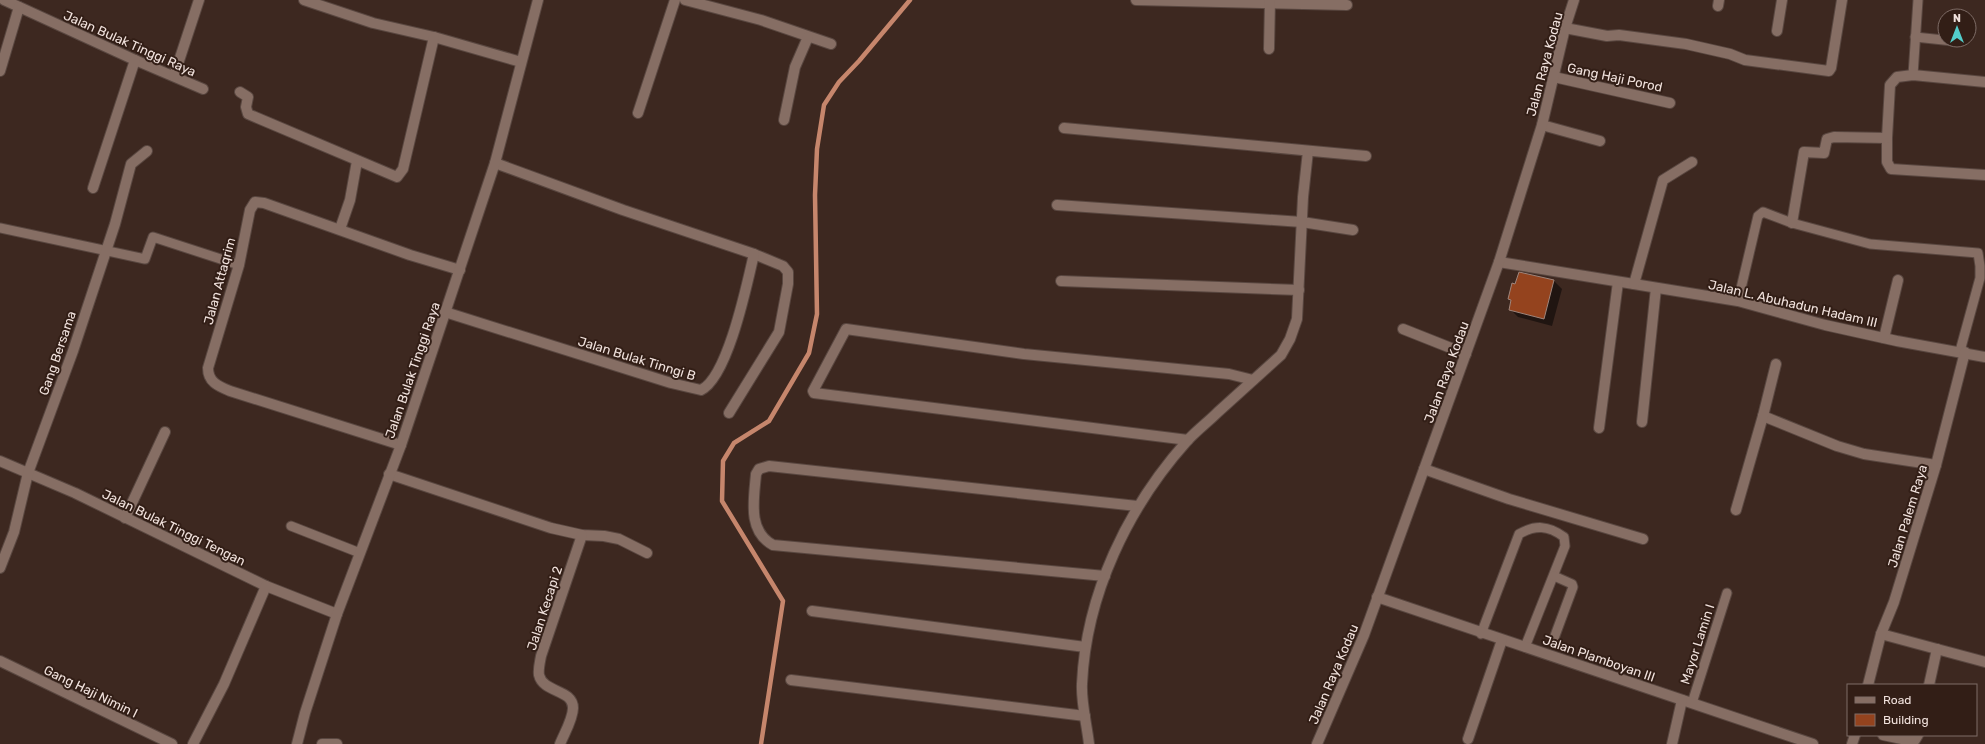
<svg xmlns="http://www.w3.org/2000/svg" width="1985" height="744" font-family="Rubik,sans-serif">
  <rect width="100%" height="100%" fill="#3d2820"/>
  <polygon fill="#0007" points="1520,273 1554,281 1562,289 1552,326 1518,317 1510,309 1512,301 1509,299 1516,285"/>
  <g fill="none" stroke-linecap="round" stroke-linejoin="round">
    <polyline stroke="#c6866c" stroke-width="4.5" points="761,744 783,601 722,501 723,461 734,443 769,421 809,353 817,314 815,195 817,149 824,105 839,82 859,61 910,0"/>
  </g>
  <polygon fill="#94431e" stroke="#9f857b" points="1519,272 1554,280 1544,319 1509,310 1511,300 1508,299 1512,283 1515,284"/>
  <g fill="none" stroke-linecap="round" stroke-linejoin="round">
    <g stroke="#594740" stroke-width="11">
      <g id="service">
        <polyline points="1915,37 1953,41"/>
        <polyline points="1913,75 1918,0"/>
        <polyline points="0,228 145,259 153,237 239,265"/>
        <polyline points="1738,301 1758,216 1763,212 1792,223 1870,244 1978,253 1980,266 1980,278 1960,351"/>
        <polyline points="291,526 360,553"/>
        <path d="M1481,634L1519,534C1535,525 1548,525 1564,537L1565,546L1525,647"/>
        <polyline points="1553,641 1573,587 1572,584 1554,576"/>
        <polyline points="1692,703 1727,593"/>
      </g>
    </g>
    <g stroke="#594740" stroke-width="12">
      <g id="minor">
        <polyline points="4,0 135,60 203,89"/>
        <polyline points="304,0 373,23 434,37 521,62"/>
        <polyline points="685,0 761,20 831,44"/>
        <polyline points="1136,0 1347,5"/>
        <polyline points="1718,6 1719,0"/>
        <polyline points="1565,28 1607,36 1619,35 1686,44 1730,54 1745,60 1829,71 1831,68 1842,0"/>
        <polyline points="1777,31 1782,0"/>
        <polyline points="1269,49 1270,0"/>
        <polyline points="0,71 19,7"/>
        <polyline points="174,76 199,0"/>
        <polyline points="1554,77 1670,103"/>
        <polyline points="240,92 248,97 246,107 248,114 397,177 403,169 434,37"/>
        <polyline points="638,113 675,0"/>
        <polyline points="784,120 795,67 808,37"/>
        <polyline points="1542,125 1600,141"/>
        <polyline points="1064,128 1366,156"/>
        <polyline points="1887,138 1887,162 1891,169 1985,175"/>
        <polyline points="495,163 623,210 754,254 783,266 788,272 788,284 779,332 729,413"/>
        <polyline points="93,188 135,60"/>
        <polyline points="1057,205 1302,222 1353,230"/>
        <polyline points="1792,223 1804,152 1824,153 1827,139 1834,137 1887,138 1890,85 1897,77 1913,75 1985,82"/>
        <polyline points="340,229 350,200 357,161"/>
        <polyline points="1499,262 1738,301 1825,325 1897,341 1985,357"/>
        <polyline points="1061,281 1299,290"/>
        <polyline points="1634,284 1663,180 1692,162"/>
        <path d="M445,312L671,383L701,390C728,377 747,284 754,254"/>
        <polyline points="1403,329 1466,354"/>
        <polyline points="1884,338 1898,280"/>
        <polyline points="1763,416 1837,446 1864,454 1936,465"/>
        <polyline points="1642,422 1656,288"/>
        <polyline points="1599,428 1618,282"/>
        <polyline points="1188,440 814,393 813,391 846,329 1024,354 1229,374 1253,380"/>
        <path d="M401,445L230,391C218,386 208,382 208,368L239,265L250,210L255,202L264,203L410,255L460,270"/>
        <polyline points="0,461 75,493 266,586 337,614"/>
        <polyline points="1424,469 1509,499 1643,539"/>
        <polyline points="389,474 551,528 582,535 604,536 619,539 647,553"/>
        <polyline points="1736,510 1763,416 1776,364"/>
        <polyline points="125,518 165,432"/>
        <polyline points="0,568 14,532 28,473 73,351 115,224 131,164 147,151"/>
        <path d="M1105,576L773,545C747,531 754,499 756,474L759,469L769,466L1137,506"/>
        <polyline points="1377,597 1813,744"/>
        <polyline points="812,611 1085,647"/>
        <polyline points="1881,634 1985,662"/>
        <polyline points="0,661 172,744"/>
        <polyline points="791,680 1085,716"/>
        <polyline points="1868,685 1881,634 1894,602 1936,465 1965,352"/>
        <polyline points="1929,685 1937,649"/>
        <polyline points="1883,735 1911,741 1915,740 1918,735"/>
        <polyline points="1468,739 1502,640"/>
        <polyline points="193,744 224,684 266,586"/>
        <polyline points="297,744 305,713 337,614 401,445 495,163 538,0"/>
        <polyline points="322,744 337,744"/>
        <path d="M560,744C564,734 573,719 573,708C573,689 543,693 539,675C538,669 540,662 541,656L582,535"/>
        <path d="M1089,744C1087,725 1081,703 1082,684C1086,594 1128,507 1187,441C1196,431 1208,422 1218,412C1239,393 1260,374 1281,355L1290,339L1297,319L1303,197L1308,151"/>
        <polyline points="1672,744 1682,700"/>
        <polyline points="1852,744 1855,735"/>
      </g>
    </g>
    <g stroke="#594740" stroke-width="12">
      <polyline id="tertiary" points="1317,744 1364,635 1499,262 1542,125 1565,28 1574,0"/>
    </g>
    <use href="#service" stroke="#866e64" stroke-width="9"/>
    <use href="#minor" stroke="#866e64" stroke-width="10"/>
    <use href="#tertiary" stroke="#866e64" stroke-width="10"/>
  </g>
  <g text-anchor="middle" stroke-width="4" stroke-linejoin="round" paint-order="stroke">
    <g font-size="13" fill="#f1e2dd" stroke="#321e16">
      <text transform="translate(130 43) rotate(24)" y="5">Jalan Bulak Tinggi Raya</text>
      <text transform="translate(1544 64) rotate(-75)" y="5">Jalan Raya Kodau</text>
      <text transform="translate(1615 77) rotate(12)" y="5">Gang Haji Porod</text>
      <text transform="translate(219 281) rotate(-75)" y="5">Jalan Attaqrim</text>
      <text transform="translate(1793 303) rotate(13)" y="5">Jalan L. Abuhadun Hadam III</text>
      <text transform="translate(57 353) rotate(-71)" y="5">Gang Bersama</text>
      <text transform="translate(637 358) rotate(17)" y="5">Jalan Bulak Tinngi B</text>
      <text transform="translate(412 370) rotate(-71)" y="5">Jalan Bulak Tinggi Raya</text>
      <text transform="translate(1446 372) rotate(-70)" y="5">Jalan Raya Kodau</text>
      <text transform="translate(1907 516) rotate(-73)" y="5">Jalan Palem Raya</text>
      <text transform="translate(174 527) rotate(26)" y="5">Jalan Bulak Tinggi Tengan</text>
      <text transform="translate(544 608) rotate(-72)" y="5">Jalan Kecapi 2</text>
      <text transform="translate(1697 644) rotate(-72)" y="5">Mayor Lamin I</text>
      <text transform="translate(1599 658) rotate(19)" y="5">Jalan Plamboyan III</text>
      <text transform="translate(1333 674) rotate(-67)" y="5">Jalan Raya Kodau</text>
      <text transform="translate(91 691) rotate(26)" y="5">Gang Haji Nimin I</text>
    </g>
  </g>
  <rect x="1847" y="684" width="130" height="52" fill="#321e16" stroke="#7e6c66"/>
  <rect x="1855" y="697" width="20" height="6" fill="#866e64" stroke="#7e6c66"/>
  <text x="1883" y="704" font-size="12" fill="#f1e2dd">Road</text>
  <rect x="1855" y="714" width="20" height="12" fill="#94431e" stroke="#7e6c66"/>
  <text x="1883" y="724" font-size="12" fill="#f1e2dd">Building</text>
  <g transform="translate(1957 28)"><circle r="19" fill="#321e16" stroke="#7e6c66"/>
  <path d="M0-3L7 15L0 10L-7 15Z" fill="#53cdca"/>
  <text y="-6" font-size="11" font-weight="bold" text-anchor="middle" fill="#f1e2dd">N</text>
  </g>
</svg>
